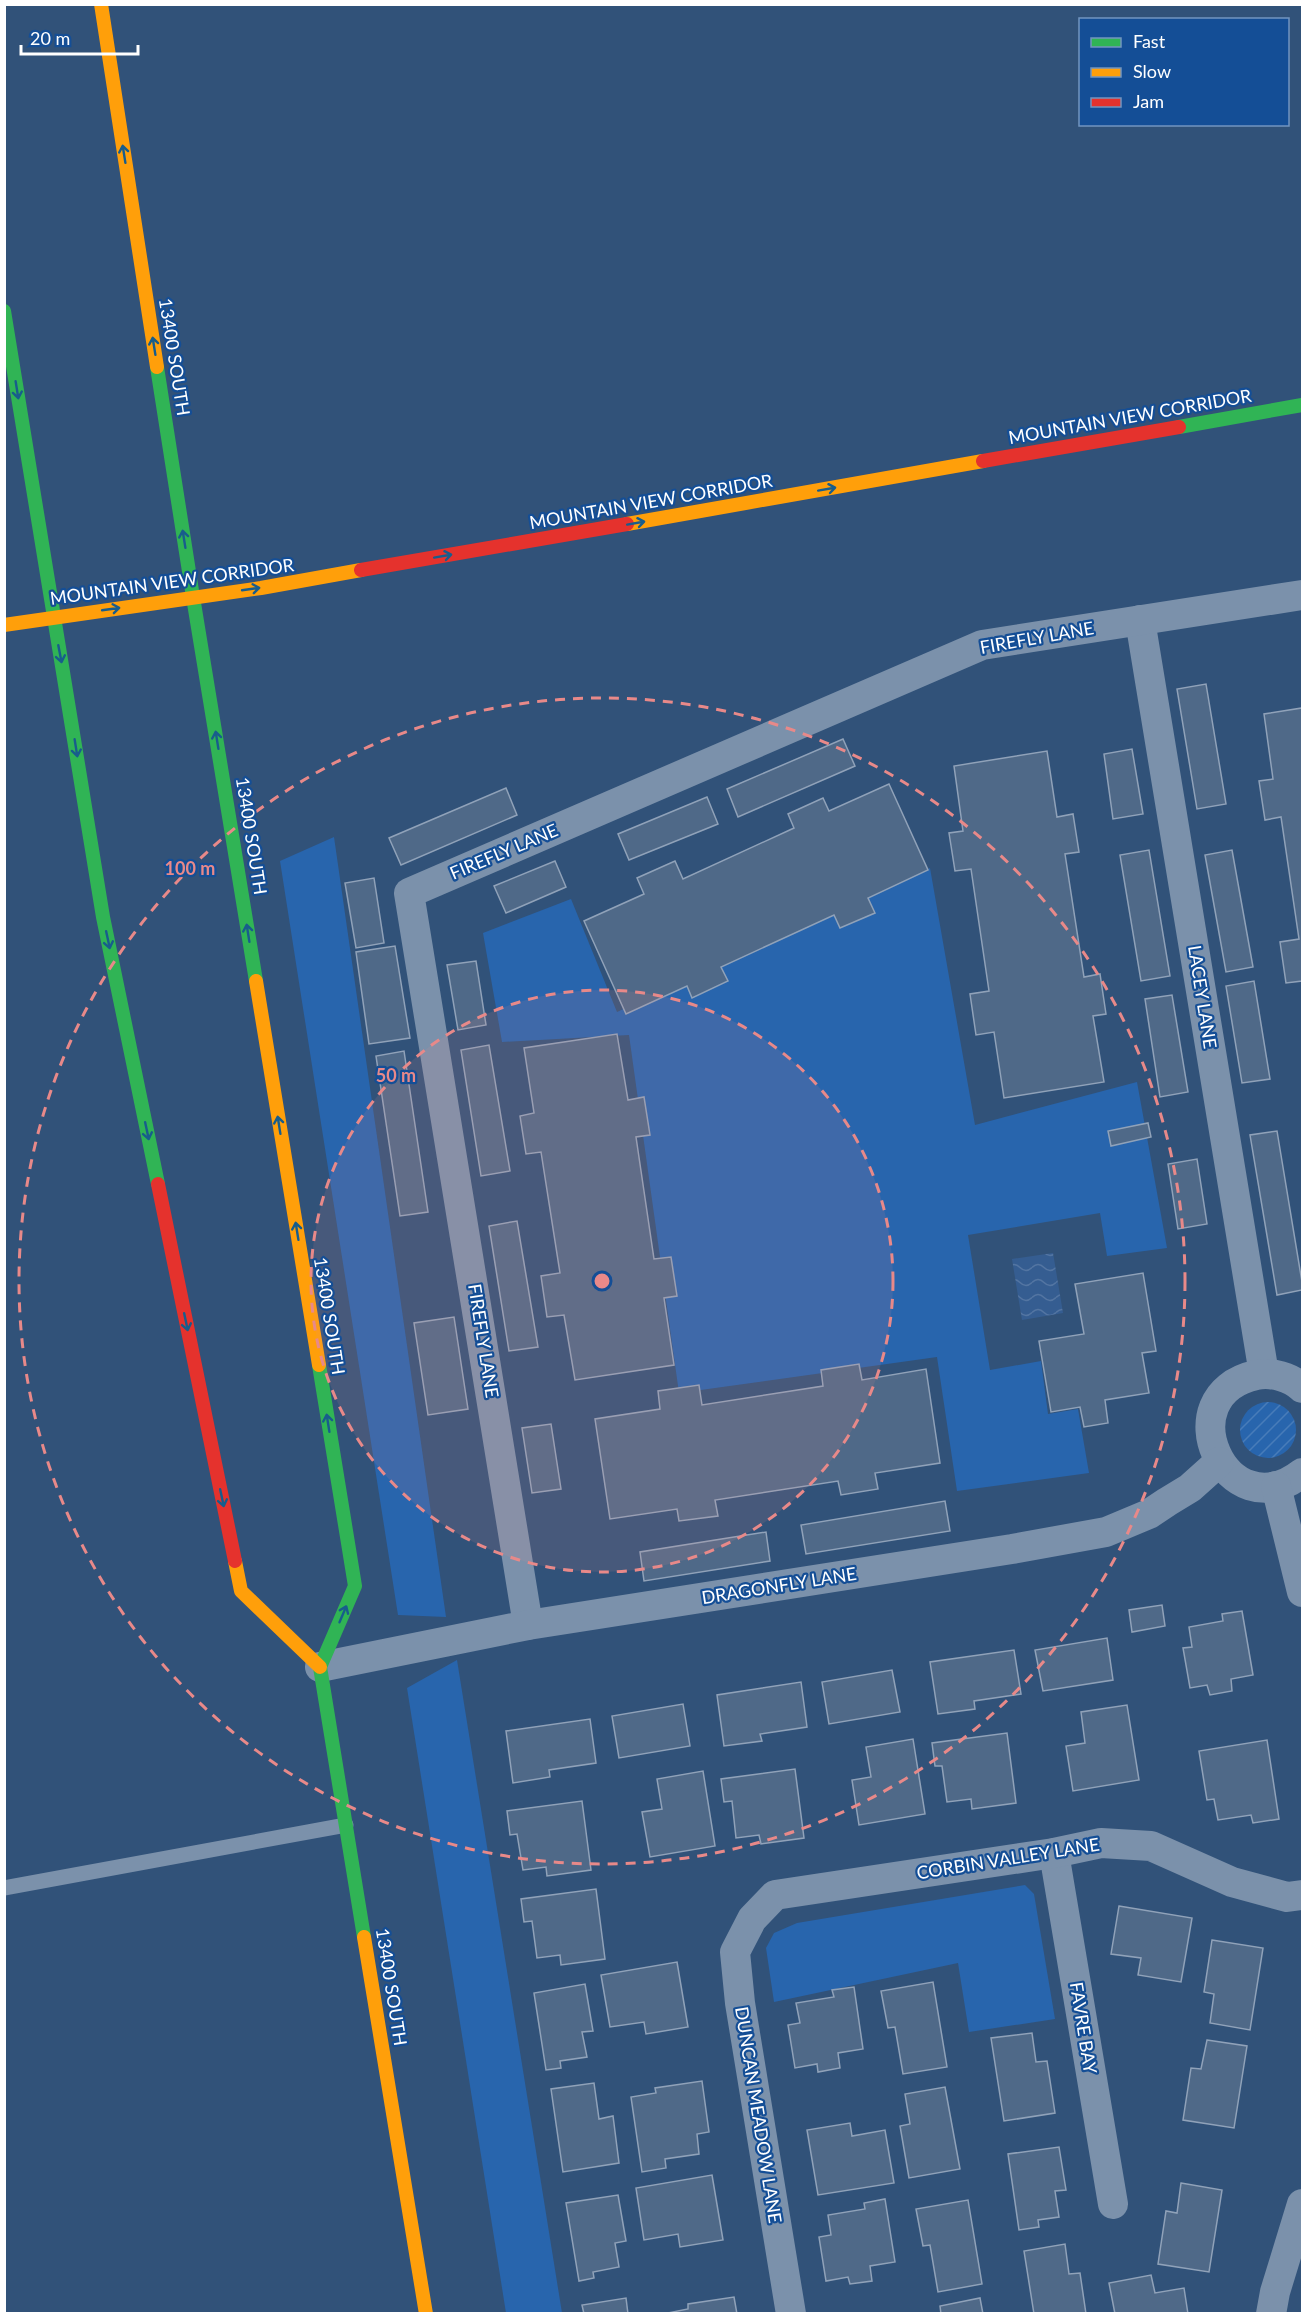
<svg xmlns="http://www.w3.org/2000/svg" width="1307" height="2318" font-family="Lato,sans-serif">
  <defs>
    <pattern id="garden-furrows" width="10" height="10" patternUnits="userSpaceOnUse" patternTransform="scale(1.5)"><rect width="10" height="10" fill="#2865ad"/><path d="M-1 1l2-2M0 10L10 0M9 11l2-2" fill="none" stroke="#487cb9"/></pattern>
    <pattern id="water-waves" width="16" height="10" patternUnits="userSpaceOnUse" patternTransform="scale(1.5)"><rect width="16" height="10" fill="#355d91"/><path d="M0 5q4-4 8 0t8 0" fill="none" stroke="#5375a2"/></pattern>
  </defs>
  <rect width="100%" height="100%" fill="#315279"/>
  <g fill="#2865ad">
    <polygon points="334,837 446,1617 398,1615 280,861"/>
    <polygon points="930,868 975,1125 1137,1082 1167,1248 1107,1256 1100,1213 968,1235 990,1370 1041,1361 1048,1414 1078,1409 1089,1473 957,1491 937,1357 679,1393 629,1035 502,1042 483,933 571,899 617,1012"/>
    <polygon points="457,1660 562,2313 506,2313 407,1688"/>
    <polygon points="1025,1885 1034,1894 1055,2019 969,2032 958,1963 774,2002 766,1948 774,1933 797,1923"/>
  </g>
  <circle fill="url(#garden-furrows)" cx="1268" cy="1430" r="28"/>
  <polygon fill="url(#water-waves)" points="1053,1253 1063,1313 1022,1320 1012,1259"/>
  <g fill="#4f6988" stroke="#90a2b9" stroke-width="1.5">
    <polygon points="1206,684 1226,804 1197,809 1177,689"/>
    <polygon points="1302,708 1302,981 1286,983 1280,942 1299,939 1281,817 1265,820 1259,781 1273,779 1264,714"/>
    <polygon points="843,739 855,766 738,817 727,789"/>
    <polygon points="1132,749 1143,814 1113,819 1104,754"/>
    <polygon points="1047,751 1057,817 1073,814 1079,852 1065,854 1084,977 1100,974 1106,1014 1093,1016 1104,1082 1004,1098 994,1032 976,1035 970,994 989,991 971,869 955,871 949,833 963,831 954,766"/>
    <polygon points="889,784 928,870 868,898 875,913 840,928 834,915 721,967 728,981 692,998 687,986 626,1014 584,921 644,894 637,878 675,861 683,879 794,828 788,814 823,798 829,811"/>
    <polygon points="506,788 517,815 401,865 389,838"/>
    <polygon points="707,797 718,824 629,860 618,834"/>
    <polygon points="1149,850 1170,976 1141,981 1120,855"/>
    <polygon points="1232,850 1253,967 1226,972 1205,855"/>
    <polygon points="555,861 566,887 506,913 494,886"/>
    <polygon points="374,878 384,943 356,948 345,883"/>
    <polygon points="395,946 410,1038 369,1044 356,952"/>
    <polygon points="476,961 486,1025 458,1030 447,965"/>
    <polygon points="1254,981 1270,1079 1242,1083 1226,986"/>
    <polygon points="1172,995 1188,1092 1160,1097 1145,999"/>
    <polygon points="617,1034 628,1100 644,1097 650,1135 636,1137 654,1259 671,1257 677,1296 664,1298 674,1365 575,1380 564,1315 547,1317 541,1276 560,1273 541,1152 526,1154 520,1116 534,1113 524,1048"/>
    <polygon points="489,1045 510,1171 481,1176 461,1050"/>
    <polygon points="404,1051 428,1212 400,1216 376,1056"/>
    <polygon points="1148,1123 1151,1137 1111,1146 1108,1131"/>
    <polygon points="1277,1131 1302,1282 1302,1290 1277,1295 1250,1135"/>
    <polygon points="1197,1159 1207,1224 1178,1229 1168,1164"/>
    <polygon points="517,1221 538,1347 509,1351 489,1226"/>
    <polygon points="1143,1273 1156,1351 1142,1353 1149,1393 1105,1400 1108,1423 1084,1427 1080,1407 1051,1412 1039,1341 1084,1334 1075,1284"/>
    <polygon points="454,1317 468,1409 428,1415 414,1323"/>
    <polygon points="859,1364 862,1380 926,1369 940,1463 875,1473 878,1489 841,1495 838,1481 715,1500 718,1516 679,1521 677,1509 610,1519 595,1419 660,1409 658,1391 699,1385 702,1405 823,1386 821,1370"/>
    <polygon points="551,1424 561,1489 532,1493 522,1428"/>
    <polygon points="945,1501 950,1531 806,1554 801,1525"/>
    <polygon points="766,1532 770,1561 644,1581 640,1552"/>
    <polygon points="1162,1605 1165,1626 1132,1632 1129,1610"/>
    <polygon points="1242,1611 1253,1675 1231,1679 1232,1691 1210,1695 1207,1685 1190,1688 1183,1648 1192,1647 1189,1627 1223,1621 1222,1614"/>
    <polygon points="1107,1638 1113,1680 1043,1691 1035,1650"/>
    <polygon points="1014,1650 1021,1694 974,1701 975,1709 938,1714 930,1662"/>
    <polygon points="892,1670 900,1712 829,1724 822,1682"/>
    <polygon points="801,1682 807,1727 760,1734 762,1741 724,1746 717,1695"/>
    <polygon points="683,1704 690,1746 619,1758 612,1716"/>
    <polygon points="1127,1705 1139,1780 1073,1791 1066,1746 1085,1743 1081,1712"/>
    <polygon points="590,1719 596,1763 549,1770 550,1777 513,1783 506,1731"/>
    <polygon points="1007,1733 1016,1803 972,1809 971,1799 947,1802 942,1766 935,1766 932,1743"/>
    <polygon points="913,1739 925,1814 859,1825 852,1780 871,1777 866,1747"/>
    <polygon points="1267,1740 1279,1819 1253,1823 1251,1815 1218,1820 1214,1799 1207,1800 1199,1751"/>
    <polygon points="795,1769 804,1838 761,1844 759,1835 736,1838 732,1801 724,1802 721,1779"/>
    <polygon points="703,1771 715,1846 650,1857 642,1812 662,1809 657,1779"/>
    <polygon points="582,1801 591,1870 547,1876 546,1867 523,1870 517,1834 510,1835 507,1811"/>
    <polygon points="596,1889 605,1959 561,1965 560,1955 537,1958 532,1921 524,1922 521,1899"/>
    <polygon points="1119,1906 1192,1918 1181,1982 1138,1975 1141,1958 1111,1954"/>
    <polygon points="1212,1940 1263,1948 1250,2030 1210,2023 1214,1994 1204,1992"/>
    <polygon points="677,1962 688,2027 646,2034 644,2022 610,2027 601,1975"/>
    <polygon points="933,1982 947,2067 903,2074 895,2027 888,2028 881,1991"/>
    <polygon points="585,1984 593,2031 582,2032 587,2057 560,2061 561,2068 546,2070 534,1993"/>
    <polygon points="854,1987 863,2049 838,2053 840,2068 818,2072 817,2064 795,2068 788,2025 800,2023 796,2003 834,1997 832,1990"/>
    <polygon points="1032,2033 1036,2062 1047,2061 1055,2113 1004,2121 991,2038"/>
    <polygon points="1207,2040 1247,2046 1234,2128 1183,2120 1191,2068 1201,2069"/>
    <polygon points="702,2081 709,2132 697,2134 699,2154 665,2159 666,2168 642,2172 631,2097 656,2093 655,2088"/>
    <polygon points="594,2083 599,2119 613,2116 619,2163 563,2172 551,2089"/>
    <polygon points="945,2087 960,2169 909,2178 900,2126 910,2124 905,2094"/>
    <polygon points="850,2123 852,2136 885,2130 894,2183 818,2195 807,2130"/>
    <polygon points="1059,2147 1066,2190 1055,2191 1059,2217 1038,2220 1039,2227 1019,2230 1008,2154"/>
    <polygon points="712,2175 723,2240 680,2247 678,2234 644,2240 636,2188"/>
    <polygon points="1181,2183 1222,2190 1209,2272 1158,2264 1166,2211 1177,2213"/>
    <polygon points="618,2195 626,2241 615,2243 619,2267 593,2272 594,2278 579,2281 566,2203"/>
    <polygon points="885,2199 895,2262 870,2266 872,2281 850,2284 848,2277 826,2281 819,2237 831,2235 828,2215 865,2209 864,2203"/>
    <polygon points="968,2200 982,2284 938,2292 930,2245 923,2246 916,2209"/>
    <polygon points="1065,2244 1069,2274 1080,2273 1086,2314 1034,2314 1024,2251"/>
    <polygon points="1151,2275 1155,2293 1184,2288 1188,2314 1115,2314 1109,2283"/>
    <polygon points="734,2297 737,2314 663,2314 688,2309 688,2304"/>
    <polygon points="626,2298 628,2314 584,2314 582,2305"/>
    <polygon points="980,2298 983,2314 941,2314 940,2306"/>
  </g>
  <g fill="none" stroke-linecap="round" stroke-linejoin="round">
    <polyline stroke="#7b91ab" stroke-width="15" points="4,1888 346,1825"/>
    <g stroke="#7b91ab" stroke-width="30">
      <polyline points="1140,620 1264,1374"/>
      <path d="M1302,1388C1291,1377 1272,1372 1256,1375C1165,1395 1226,1532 1302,1473"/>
      <polyline points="1276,1486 1302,1592"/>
      <polyline points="528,1625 409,893 982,645 1302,595"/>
      <polyline points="320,1667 528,1625 1012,1549 1106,1532 1149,1514 1167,1502 1190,1488 1219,1462"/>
      <polyline points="1054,1853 1113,2204"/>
      <polyline points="791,2314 740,2003 735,1952 752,1919 775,1895 1054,1853 1101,1843 1151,1846 1232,1882 1287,1897 1302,1895"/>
      <polyline points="1271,2314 1275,2292 1302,2204"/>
    </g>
    <g stroke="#30b455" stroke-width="14">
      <polyline points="4,311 54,617"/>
      <polyline points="157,367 193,597"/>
      <polyline points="1179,427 1302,405"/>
      <polyline points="193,597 256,981"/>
      <polyline points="54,617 103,917 158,1184"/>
      <polyline points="319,1365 355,1586 320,1667 364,1937"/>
    </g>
    <g stroke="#ff9f0a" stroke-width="14">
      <polyline points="101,4 157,367"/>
      <polyline points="627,524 983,461"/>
      <polyline points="4,625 261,588 361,570"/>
      <polyline points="256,981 319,1365"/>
      <polyline points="235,1561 241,1591 320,1667"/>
      <polyline points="364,1937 426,2314"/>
    </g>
    <g stroke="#e5322d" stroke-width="14">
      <polyline points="983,461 1179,427"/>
      <polyline points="361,570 627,524"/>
      <polyline points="158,1184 235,1561"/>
    </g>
  </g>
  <defs><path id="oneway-shaft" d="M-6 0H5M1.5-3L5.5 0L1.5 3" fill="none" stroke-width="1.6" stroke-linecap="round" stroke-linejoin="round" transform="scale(1.5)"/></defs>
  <g stroke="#185d8c">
    <use href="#oneway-shaft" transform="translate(124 154) rotate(-99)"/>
    <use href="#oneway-shaft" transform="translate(154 346) rotate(-99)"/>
    <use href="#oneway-shaft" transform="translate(17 390) rotate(81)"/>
    <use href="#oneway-shaft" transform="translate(827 489) rotate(-10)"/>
    <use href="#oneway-shaft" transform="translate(636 523) rotate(-10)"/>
    <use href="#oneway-shaft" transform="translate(184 539) rotate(-99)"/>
    <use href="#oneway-shaft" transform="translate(443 556) rotate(-10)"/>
    <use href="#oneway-shaft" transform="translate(251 589) rotate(-8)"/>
    <use href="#oneway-shaft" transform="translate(111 609) rotate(-8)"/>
    <use href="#oneway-shaft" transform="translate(60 654) rotate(79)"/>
    <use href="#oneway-shaft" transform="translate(217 740) rotate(-99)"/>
    <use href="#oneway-shaft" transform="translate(76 748) rotate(81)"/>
    <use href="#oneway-shaft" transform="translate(248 933) rotate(-99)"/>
    <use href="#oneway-shaft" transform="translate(108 940) rotate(78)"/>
    <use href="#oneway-shaft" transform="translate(279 1125) rotate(-99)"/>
    <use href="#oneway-shaft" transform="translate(147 1131) rotate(78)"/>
    <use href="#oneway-shaft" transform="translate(297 1231) rotate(-99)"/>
    <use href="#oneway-shaft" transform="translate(186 1322) rotate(78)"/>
    <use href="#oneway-shaft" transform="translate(328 1423) rotate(-99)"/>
    <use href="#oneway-shaft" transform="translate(222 1498) rotate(78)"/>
    <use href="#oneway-shaft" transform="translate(343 1614) rotate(-67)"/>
  </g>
  <circle cx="602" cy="1281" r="291" fill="#e88989" fill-opacity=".12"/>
  <g fill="none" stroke="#e88989" stroke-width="3" stroke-dasharray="10 8">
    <circle cx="602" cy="1281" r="291"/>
    <circle cx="602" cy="1281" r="583"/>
  </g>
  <g text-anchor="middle" stroke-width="4.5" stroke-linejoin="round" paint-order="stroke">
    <g font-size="18" fill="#fff" stroke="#144e96">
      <text transform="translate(174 357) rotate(81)" y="6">13400 SOUTH</text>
      <text transform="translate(1130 417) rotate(-10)" y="6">MOUNTAIN VIEW CORRIDOR</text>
      <text transform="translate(651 502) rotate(-10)" y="6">MOUNTAIN VIEW CORRIDOR</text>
      <text transform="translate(172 582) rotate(-8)" y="6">MOUNTAIN VIEW CORRIDOR</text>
      <text transform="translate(1037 638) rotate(-10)" y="6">FIREFLY LANE</text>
      <text transform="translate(251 836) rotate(81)" y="6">13400 SOUTH</text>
      <text transform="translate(504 852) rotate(-23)" y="6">FIREFLY LANE</text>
      <text transform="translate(1202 997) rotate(81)" y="6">LACEY LANE</text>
      <text transform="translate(329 1316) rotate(81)" y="6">13400 SOUTH</text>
      <text transform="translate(483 1341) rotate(81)" y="6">FIREFLY LANE</text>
      <text transform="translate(779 1586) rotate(-9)" y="6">DRAGONFLY LANE</text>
      <text transform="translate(1008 1859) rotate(-9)" y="6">CORBIN VALLEY LANE</text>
      <text transform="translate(391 1987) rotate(81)" y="6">13400 SOUTH</text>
      <text transform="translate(1083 2028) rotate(81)" y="6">FAVRE BAY</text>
      <text transform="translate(758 2115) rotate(81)" y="6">DUNCAN MEADOW LANE</text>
    </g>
  </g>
  <circle cx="602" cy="1281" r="9" fill="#e88989" stroke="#144e96" stroke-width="3"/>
  <g font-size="18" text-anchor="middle" font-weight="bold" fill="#e88989" stroke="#144e96" stroke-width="4.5" stroke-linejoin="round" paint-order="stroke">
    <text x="190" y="875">100 m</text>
    <text x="396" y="1082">50 m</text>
  </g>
  <rect width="1307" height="2318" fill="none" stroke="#ffffff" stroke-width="12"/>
  <rect x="1079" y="18" width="210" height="108" fill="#144e96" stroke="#7295c0" stroke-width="1.5"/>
  <rect x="1091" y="38" width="30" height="9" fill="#30b455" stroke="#7295c0" stroke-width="1.5"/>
  <text x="1133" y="48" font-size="18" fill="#ffffff">Fast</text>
  <rect x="1091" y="68" width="30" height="9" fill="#ff9f0a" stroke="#7295c0" stroke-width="1.5"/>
  <text x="1133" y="78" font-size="18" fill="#ffffff">Slow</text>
  <rect x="1091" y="98" width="30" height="9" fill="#e5322d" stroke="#7295c0" stroke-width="1.5"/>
  <text x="1133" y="108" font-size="18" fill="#ffffff">Jam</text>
  <path d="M21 45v9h117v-9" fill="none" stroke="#ffffff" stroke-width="3"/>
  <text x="30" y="45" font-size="18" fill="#ffffff" stroke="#144e96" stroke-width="4.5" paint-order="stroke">20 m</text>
</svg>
